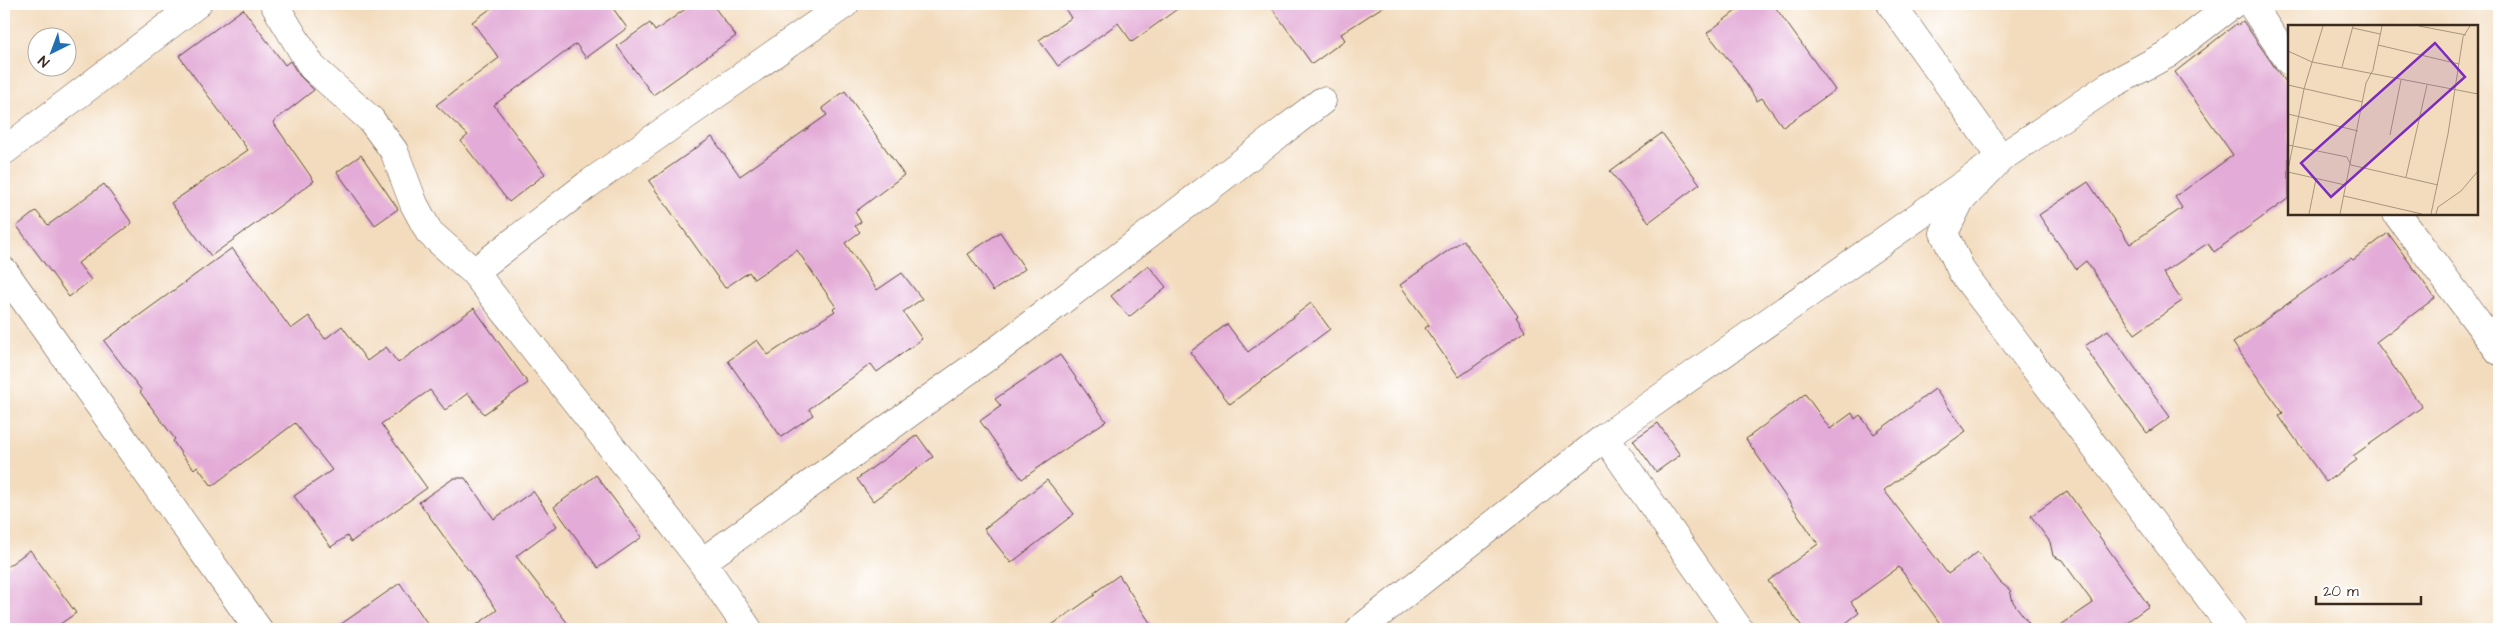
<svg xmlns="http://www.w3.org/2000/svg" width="2503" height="633" font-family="'Architects Daughter',sans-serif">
  <rect width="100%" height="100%" fill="#fff"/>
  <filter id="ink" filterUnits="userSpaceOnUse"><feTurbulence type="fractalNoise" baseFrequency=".02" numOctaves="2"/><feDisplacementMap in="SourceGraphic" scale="10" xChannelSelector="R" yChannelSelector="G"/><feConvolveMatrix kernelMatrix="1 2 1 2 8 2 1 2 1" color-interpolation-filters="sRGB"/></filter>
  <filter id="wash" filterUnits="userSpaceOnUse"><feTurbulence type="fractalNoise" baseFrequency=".0096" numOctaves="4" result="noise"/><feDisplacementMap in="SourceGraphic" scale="20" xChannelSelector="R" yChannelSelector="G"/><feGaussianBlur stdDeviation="1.12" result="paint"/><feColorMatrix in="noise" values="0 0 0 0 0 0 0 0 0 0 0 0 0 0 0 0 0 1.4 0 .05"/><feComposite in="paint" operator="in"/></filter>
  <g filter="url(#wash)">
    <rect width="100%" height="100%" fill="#f3dcbe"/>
    <g id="blocks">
      <g fill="#e3abd7">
        <polygon points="497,4 610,4 627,28 586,58 576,44 494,105 545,174 509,202 461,141 468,135 436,105 499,58 472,22"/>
        <polygon points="692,4 712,4 736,36 653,95 617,46 650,23 655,31"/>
        <polygon points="1062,4 1184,4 1132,42 1118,23 1058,66 1039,40 1071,18"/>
        <polygon points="1269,4 1387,4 1341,34 1345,40 1312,64"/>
        <polygon points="1745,4 1773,4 1835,90 1783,127 1762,98 1757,101 1736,69 1707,33"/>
        <polygon points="243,9 285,65 290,61 299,75 314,90 273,122 314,181 211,256 171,203 248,150 179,56"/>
        <polygon points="2243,21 2289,88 2289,198 2214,252 2208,243 2163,273 2182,301 2135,334 2086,261 2076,269 2039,215 2088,182 2130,244 2182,208 2175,197 2233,155 2175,72 2236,24 2237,26"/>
        <polygon points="845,91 904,175 855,212 861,222 855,226 860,232 845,243 877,290 902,273 922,299 903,312 922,339 877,372 871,364 809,409 813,415 781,437 728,361 757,340 768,355 835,311 833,309 836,307 797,250 754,279 749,272 725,288 649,181 712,137 740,176 827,115 822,108"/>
        <polygon points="1662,133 1700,184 1649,222 1610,171"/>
        <polygon points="361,155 398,209 375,225 337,172"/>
        <polygon points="104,184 132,223 78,263 91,280 69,297 17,226 36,211 48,225"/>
        <polygon points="1000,232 1025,269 993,291 968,254"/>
        <polygon points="2388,233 2435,298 2376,342 2422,407 2353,456 2357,460 2326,482 2279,416 2283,413 2233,343 2351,258 2353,260"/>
        <polygon points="1463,240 1518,316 1516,317 1525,331 1459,377 1425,328 1429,325 1400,285"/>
        <polygon points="232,248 291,329 309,316 325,339 342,326 367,361 386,347 398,363 474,308 528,383 484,414 468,393 445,410 430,390 381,424 427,488 351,542 347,536 331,547 294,496 332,470 295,423 212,486 197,466 194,469 182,455 173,441 175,439 140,392 142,391 104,341"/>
        <polygon points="1148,265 1166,287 1129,317 1111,296"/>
        <polygon points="1311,303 1330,329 1230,404 1190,352 1227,324 1248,352"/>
        <polygon points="2108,330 2170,417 2147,433 2099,368 2085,346"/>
        <polygon points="1060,355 1106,421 1022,479 980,421 1001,406 995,399"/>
        <polygon points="1935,389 1966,431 1884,490 1948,574 1978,552 2000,582 2010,590 2013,602 2033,629 1944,629 1899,567 1851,602 1859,613 1838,629 1804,629 1768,581 1818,544 1746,439 1805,394 1830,429 1852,413 1855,419 1860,415 1874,434"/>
        <polygon points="1658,423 1680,455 1656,472 1633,440"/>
        <polygon points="917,435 933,457 873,501 857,479"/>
        <polygon points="596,475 642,537 598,568 554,507"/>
        <polygon points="454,478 465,478 494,519 533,491 557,526 516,556 572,629 471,629 497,610 419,502"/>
        <polygon points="1047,480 1074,514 1011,563 984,529"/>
        <polygon points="2067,491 2149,606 2117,629 2055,629 2093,603 2062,560 2053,556 2050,542 2031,516"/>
        <polygon points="30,550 76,613 53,629 4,629 4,569"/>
        <polygon points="1119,575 1154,629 1046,629 1095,595 1094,593"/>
        <polygon points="400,583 431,629 334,629"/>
      </g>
    </g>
  </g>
  <g filter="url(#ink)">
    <use href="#blocks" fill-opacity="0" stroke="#574536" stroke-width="1"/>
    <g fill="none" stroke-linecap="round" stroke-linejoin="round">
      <g stroke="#574536" stroke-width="29">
        <g id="minor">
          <polyline points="274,4 312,67 371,120 394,151 414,204 429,232 474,272 702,562 748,629"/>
          <polyline points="1891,4 2001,158 1960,201 1944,233 1962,272 2233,629"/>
          <polyline points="2251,4 2289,61"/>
          <polyline points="4,151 197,4"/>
          <polyline points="2397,214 2499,351"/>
          <polyline points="4,271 258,629"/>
          <polyline points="474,272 587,185 845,4"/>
          <polyline points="1605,437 1739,629"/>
          <polyline points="702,562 1004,345 1322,101"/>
          <polyline points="1360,629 1605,437 2001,158 2109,86 2168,54 2233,4"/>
        </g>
      </g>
      <use href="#minor" stroke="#fff" stroke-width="28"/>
    </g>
  </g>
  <g transform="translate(2288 25)">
    <rect width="190" height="190" fill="#f3dcbe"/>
    <path fill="none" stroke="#a9957e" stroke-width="1" d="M131,1L178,10M65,3L92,9M90,20L171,39M0,26L24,37L190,69M54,42L65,1M0,60L75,77M0,89L70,106M102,110L113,55M0,120L59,132L63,140L150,160M0,145L16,64L35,1M0,147L57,160M118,152L139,60M56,171L134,189M21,189L28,154M52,189L78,58L85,45L94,1M143,189L160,109L175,12L182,1M148,189L150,182L173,166L190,146"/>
    <path fill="#7b2cbf" fill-opacity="0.15" stroke="#7b2cbf" stroke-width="2.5" d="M147,18L177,52L43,172L13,138Z"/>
    <rect width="190" height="190" fill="none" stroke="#3b2a1e" stroke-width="2.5"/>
  </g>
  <rect width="2503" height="633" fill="none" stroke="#fff" stroke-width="20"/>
  <g transform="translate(52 52) rotate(222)"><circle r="24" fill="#ffffff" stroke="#b1aaa5"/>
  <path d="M0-4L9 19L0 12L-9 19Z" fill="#1f6fb2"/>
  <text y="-8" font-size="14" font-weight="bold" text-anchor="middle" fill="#3b2a1e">N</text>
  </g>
  <path d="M2316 596v8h105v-8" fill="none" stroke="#3b2a1e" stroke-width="2.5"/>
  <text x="2323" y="596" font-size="15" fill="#3b2a1e" stroke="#ffffff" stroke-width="4" paint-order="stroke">20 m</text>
</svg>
